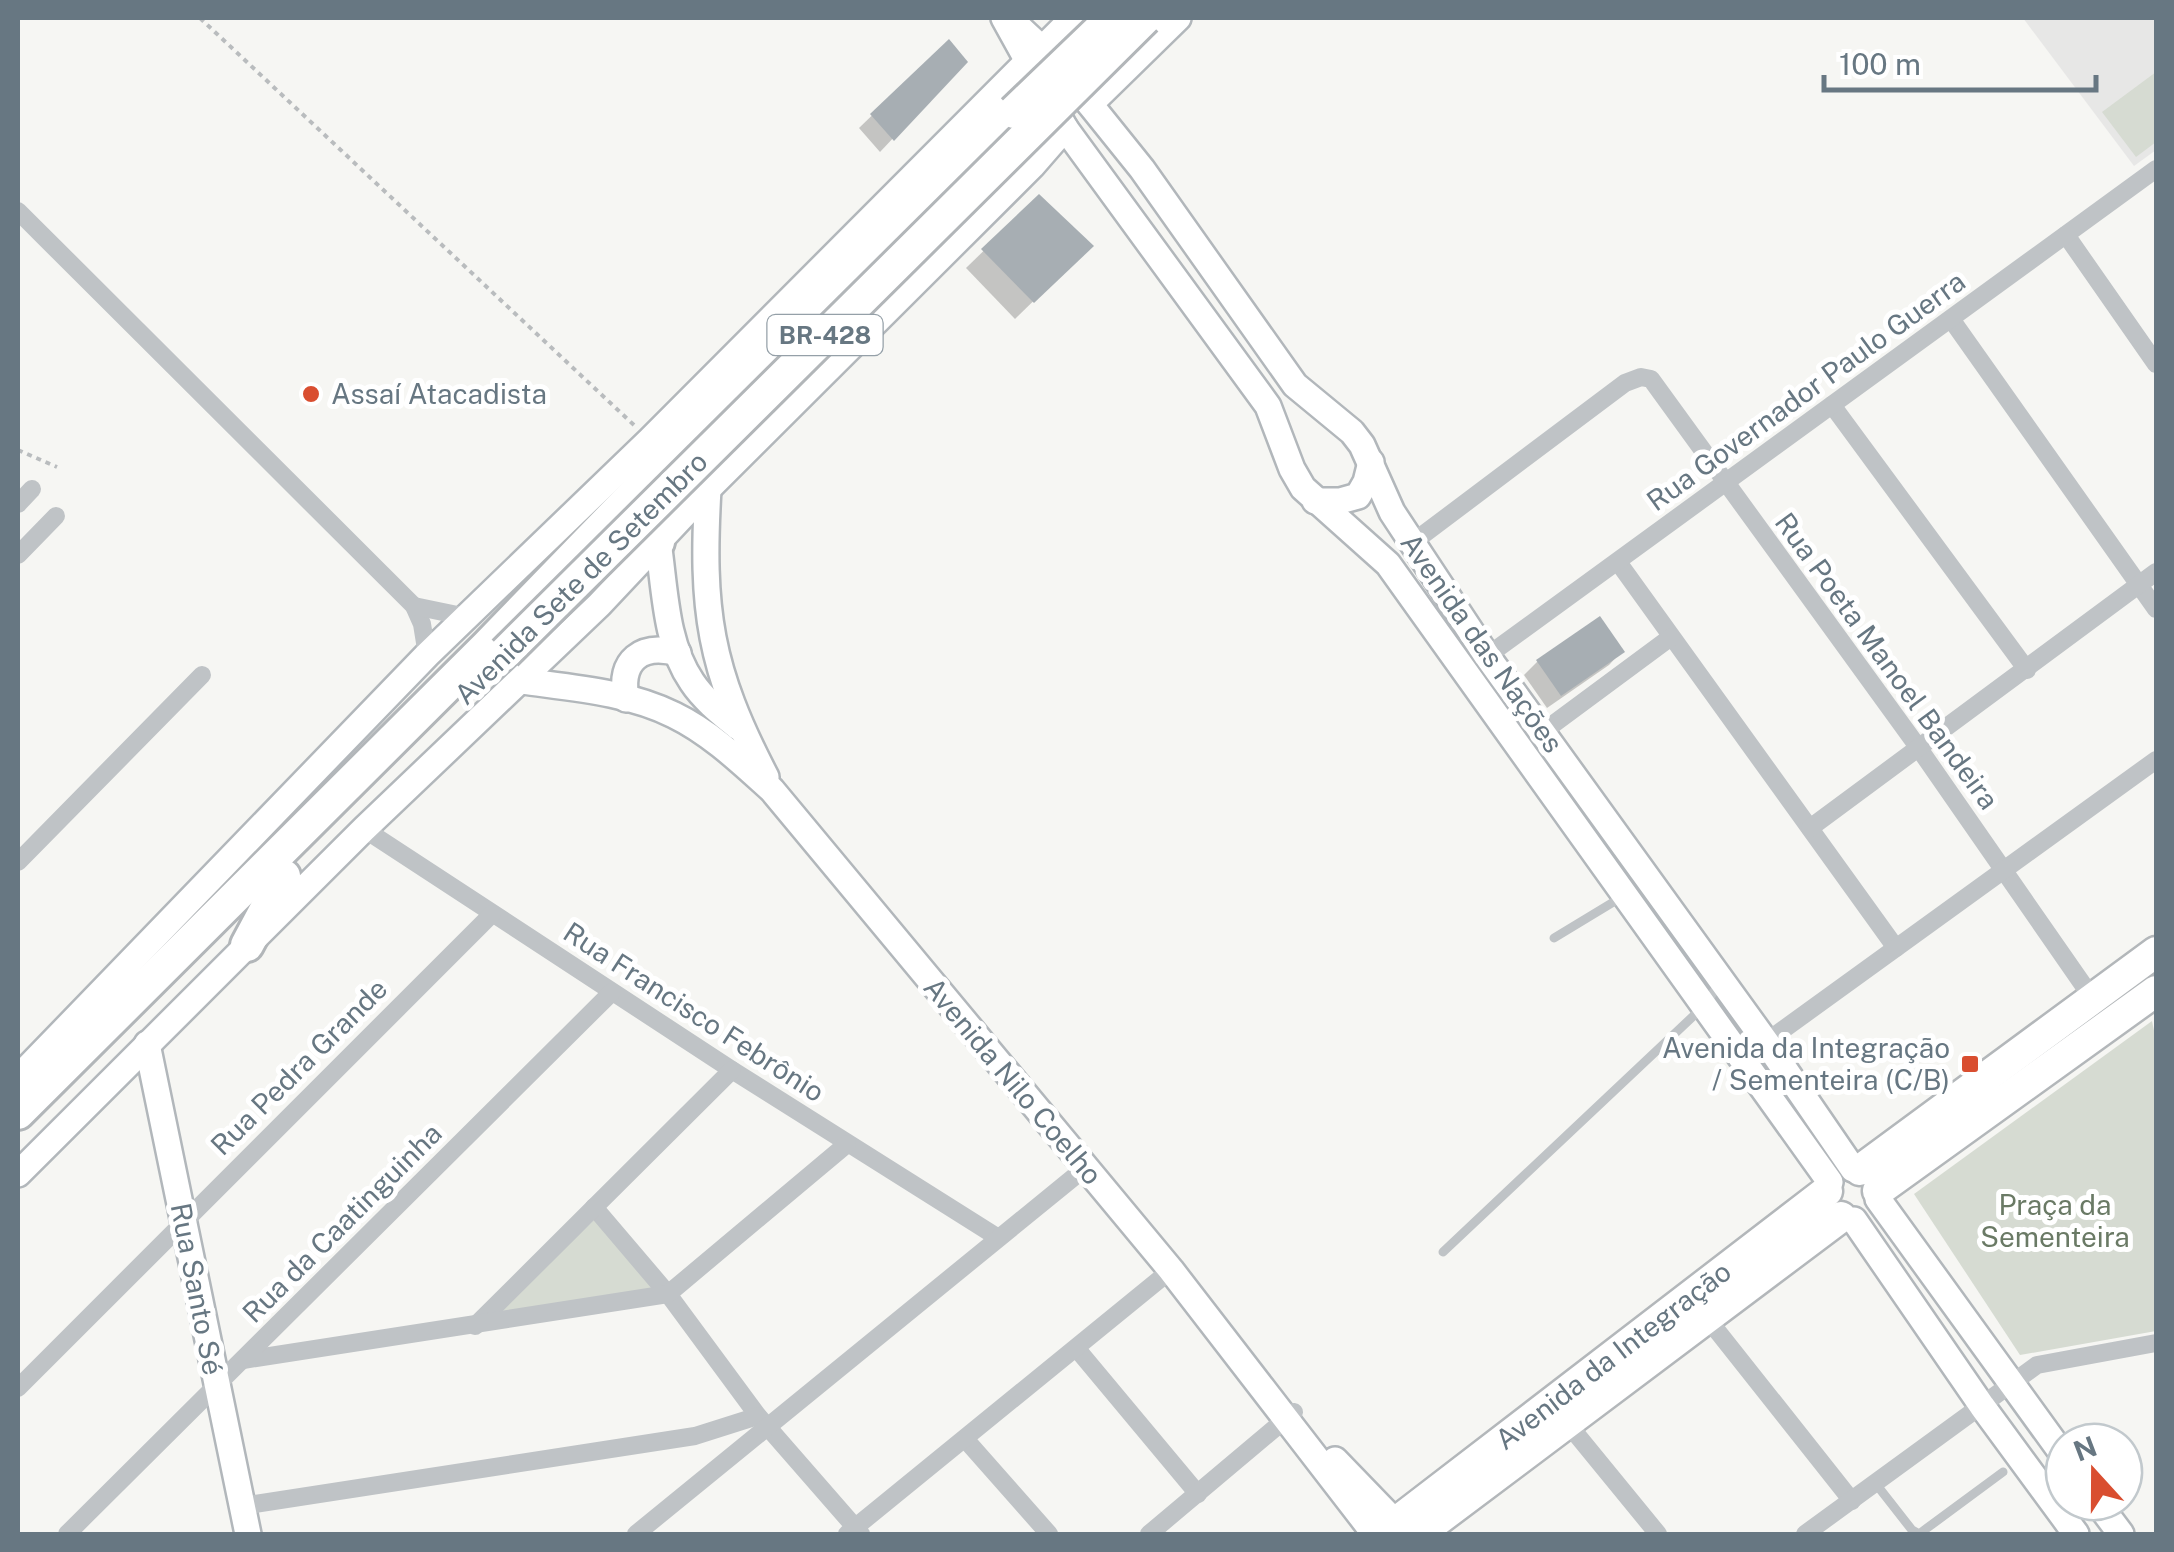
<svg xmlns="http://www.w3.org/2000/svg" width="2174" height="1552" font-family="'Public Sans',sans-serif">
  <rect width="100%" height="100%" fill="#f6f6f3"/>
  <polygon fill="#e7e7e6" points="2023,18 2156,18 2156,150 2134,166"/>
  <g fill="#d6dbd2">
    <polygon points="2156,72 2156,142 2136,157 2102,112"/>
    <polygon points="2152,1021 2156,1040 2156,1331 2020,1355 1914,1194"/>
    <polygon points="594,1220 662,1291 488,1321"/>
  </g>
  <g fill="#0003">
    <polygon points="948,42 965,62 880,152 859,128"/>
    <polygon points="1039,197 1090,246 1015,319 966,268"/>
    <polygon points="1599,620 1621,652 1609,665 1547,708 1524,675 1537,662"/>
  </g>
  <g fill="#a7aeb3">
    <polygon points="949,39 968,62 894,141 870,114"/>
    <polygon points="1039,194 1094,246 1034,303 981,249"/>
    <polygon points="1600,616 1625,652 1561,696 1536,660"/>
  </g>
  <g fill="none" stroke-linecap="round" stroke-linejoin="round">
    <g stroke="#b2b7bb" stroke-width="30">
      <g id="secondary">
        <polyline points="1004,18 1065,128 1268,406 1292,469 1303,488 1388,564 1830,1182"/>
        <polyline points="1011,20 1056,62 1142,169 1295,385 1352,432 1362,445 1392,512 1487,656 1766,1042 1853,1169"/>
        <polyline points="1043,48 1073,18"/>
        <polyline points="1090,104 1178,18"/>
        <path d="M708,489C701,610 709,668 766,777"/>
        <polyline points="1315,501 1340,501 1358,496 1366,482 1371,462"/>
        <path d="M658,542C665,588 665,643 692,682C704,700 721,713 738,727"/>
        <path d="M522,681C573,688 628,692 674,715C711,733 742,763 772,790L1171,1270L1374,1533"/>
        <path d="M626,699C619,660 641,643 678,653"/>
        <polyline points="147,1044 248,1534"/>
        <polyline points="18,1078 427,655 650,440 1026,63"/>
        <polyline points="18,1174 364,829 599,605 708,489 1032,166 1065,128"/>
        <polyline points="1878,1199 2064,1456"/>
        <polyline points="1854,1220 1982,1406 2076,1534"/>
        <polyline points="1335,1460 1393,1520"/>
        <polyline points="2097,1502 2121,1534"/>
      </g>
    </g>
    <g stroke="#b3b7ba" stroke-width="35">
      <g id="primary">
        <polyline points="1860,1170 2156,952"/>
        <polyline points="1878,1191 2156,991"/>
        <path id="s1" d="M1399,1520L1827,1191"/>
        <path d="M1374,1534C1383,1517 1402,1515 1414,1532"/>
        <polyline points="1419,1534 1841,1217"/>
      </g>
    </g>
    <g stroke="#b2b6b9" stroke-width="38">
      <g id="highway">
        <polyline points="657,502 658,542"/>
        <polyline points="247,945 284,876"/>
        <polyline points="18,1113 487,646 844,277 1014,112"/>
      </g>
    </g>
    <g stroke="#b9bcbe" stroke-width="4" stroke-dasharray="5 5" stroke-linecap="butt">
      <polyline points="200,18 636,427"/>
      <polyline points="18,450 57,467"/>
    </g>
    <g stroke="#bfc3c6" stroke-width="9">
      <polyline points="1554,938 1625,895"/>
      <polyline points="1443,1252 1704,1006 1719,984"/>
      <polyline points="1876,1484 1912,1530 1919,1534 2003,1472"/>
    </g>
    <g stroke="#bfc3c6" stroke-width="18">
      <polyline points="18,211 414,606 422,624 427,655"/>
      <polyline points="2066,235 2156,364"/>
      <polyline points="1951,319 2156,609"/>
      <polyline points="1832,405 2027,670"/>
      <polyline points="18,504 32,489"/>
      <polyline points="1412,543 1625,383 1641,377 1651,379 1918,747 2093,999"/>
      <polyline points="18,555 56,516"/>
      <polyline points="1618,562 1896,948"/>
      <polyline points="414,606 467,617"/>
      <polyline points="1487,656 2156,169"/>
      <polyline points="1544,731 1671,637"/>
      <polyline points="1810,828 2156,572"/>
      <polyline points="364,829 732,1070 997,1237"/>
      <polyline points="18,862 202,675"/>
      <polyline points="1766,1042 2156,760"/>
      <polyline points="594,1207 668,1294 758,1416 861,1534"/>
      <polyline points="1707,1318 1852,1501"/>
      <polyline points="475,1326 732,1070"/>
      <polyline points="1077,1349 1198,1494"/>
      <polyline points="243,1360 668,1294 847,1144"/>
      <polyline points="18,1388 492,914"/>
      <polyline points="1568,1424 1658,1534"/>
      <polyline points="966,1440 1049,1534"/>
      <polyline points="242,1506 695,1436 758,1416"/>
      <polyline points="67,1534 612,992"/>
      <polyline points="636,1534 1085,1168"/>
      <polyline points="847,1534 1171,1270"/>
      <polyline points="1149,1534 1294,1412"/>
      <polyline points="1805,1534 2037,1365 2156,1343"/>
    </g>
    <use href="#secondary" stroke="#fff" stroke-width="25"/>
    <use href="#primary" stroke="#fff" stroke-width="30"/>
    <use href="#highway" stroke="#fff" stroke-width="32"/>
    <g stroke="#b2b6b9" stroke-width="38" stroke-linecap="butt">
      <g id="highway-bridge">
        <polyline points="1014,112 1112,18"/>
        <polyline points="505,653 1145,18"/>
      </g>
    </g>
    <use href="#highway-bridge" stroke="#fff" stroke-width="32"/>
  </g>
  <g fill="#d94e30" stroke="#fff" stroke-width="4">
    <circle cx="311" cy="394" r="10"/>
    <rect x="1960" y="1054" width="20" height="20" rx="5"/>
  </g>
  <g text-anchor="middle" stroke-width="10" stroke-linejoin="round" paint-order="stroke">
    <rect fill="#fff" stroke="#95a0a8" stroke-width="2.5" x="767.5" y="315" width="115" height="40" rx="8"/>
    <g font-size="25" font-weight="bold" fill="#677782">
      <text x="825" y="344">BR-428</text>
    </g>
    <g font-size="28" fill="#677782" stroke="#fff">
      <text transform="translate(1806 391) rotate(-36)" y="10">Rua Governador Paulo Guerra</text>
      <text transform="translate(581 578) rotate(-45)" y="10">Avenida Sete de Setembro</text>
      <text transform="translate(1482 643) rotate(55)" y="10">Avenida das Nações</text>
      <text transform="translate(1887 661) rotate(54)" y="10">Rua Poeta Manoel Bandeira</text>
      <text transform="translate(694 1012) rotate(33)" y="10">Rua Francisco Febrônio</text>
      <text transform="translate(299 1067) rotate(-45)" y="10">Rua Pedra Grande</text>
      <text transform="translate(1013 1081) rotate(50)" y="10">Avenida Nilo Coelho</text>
      <text transform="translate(342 1223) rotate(-45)" y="10">Rua da Caatinguinha</text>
      <text transform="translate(197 1289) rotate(79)" y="10">Rua Santo Sé</text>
      <text dy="10" stroke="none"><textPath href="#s1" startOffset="270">Avenida da Integração</textPath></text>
    </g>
    <g font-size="28" fill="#677782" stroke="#fff" text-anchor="start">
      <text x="331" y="404">Assaí Atacadista</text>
      <text x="1950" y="1058" text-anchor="end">Avenida da Integração<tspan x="1950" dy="32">/ Sementeira (C/B)</tspan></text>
    </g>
    <g font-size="28" fill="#6a7a65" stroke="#fff">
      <text x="2055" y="1215">Praça da<tspan x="2055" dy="32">Sementeira</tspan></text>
    </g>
  </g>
  <rect width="2174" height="1552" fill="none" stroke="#677782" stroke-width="40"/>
  <g transform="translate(2094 1472) rotate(339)"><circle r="48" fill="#ffffff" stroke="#c2c9cd" stroke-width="2.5"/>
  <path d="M0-8L18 38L0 25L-18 38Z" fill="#d94e30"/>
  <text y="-15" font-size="28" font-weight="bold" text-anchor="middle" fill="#677782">N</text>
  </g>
  <path d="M1824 75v15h272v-15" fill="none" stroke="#677782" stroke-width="5"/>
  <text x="1839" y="75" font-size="30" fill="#677782" stroke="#ffffff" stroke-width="8" paint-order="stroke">100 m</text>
</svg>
